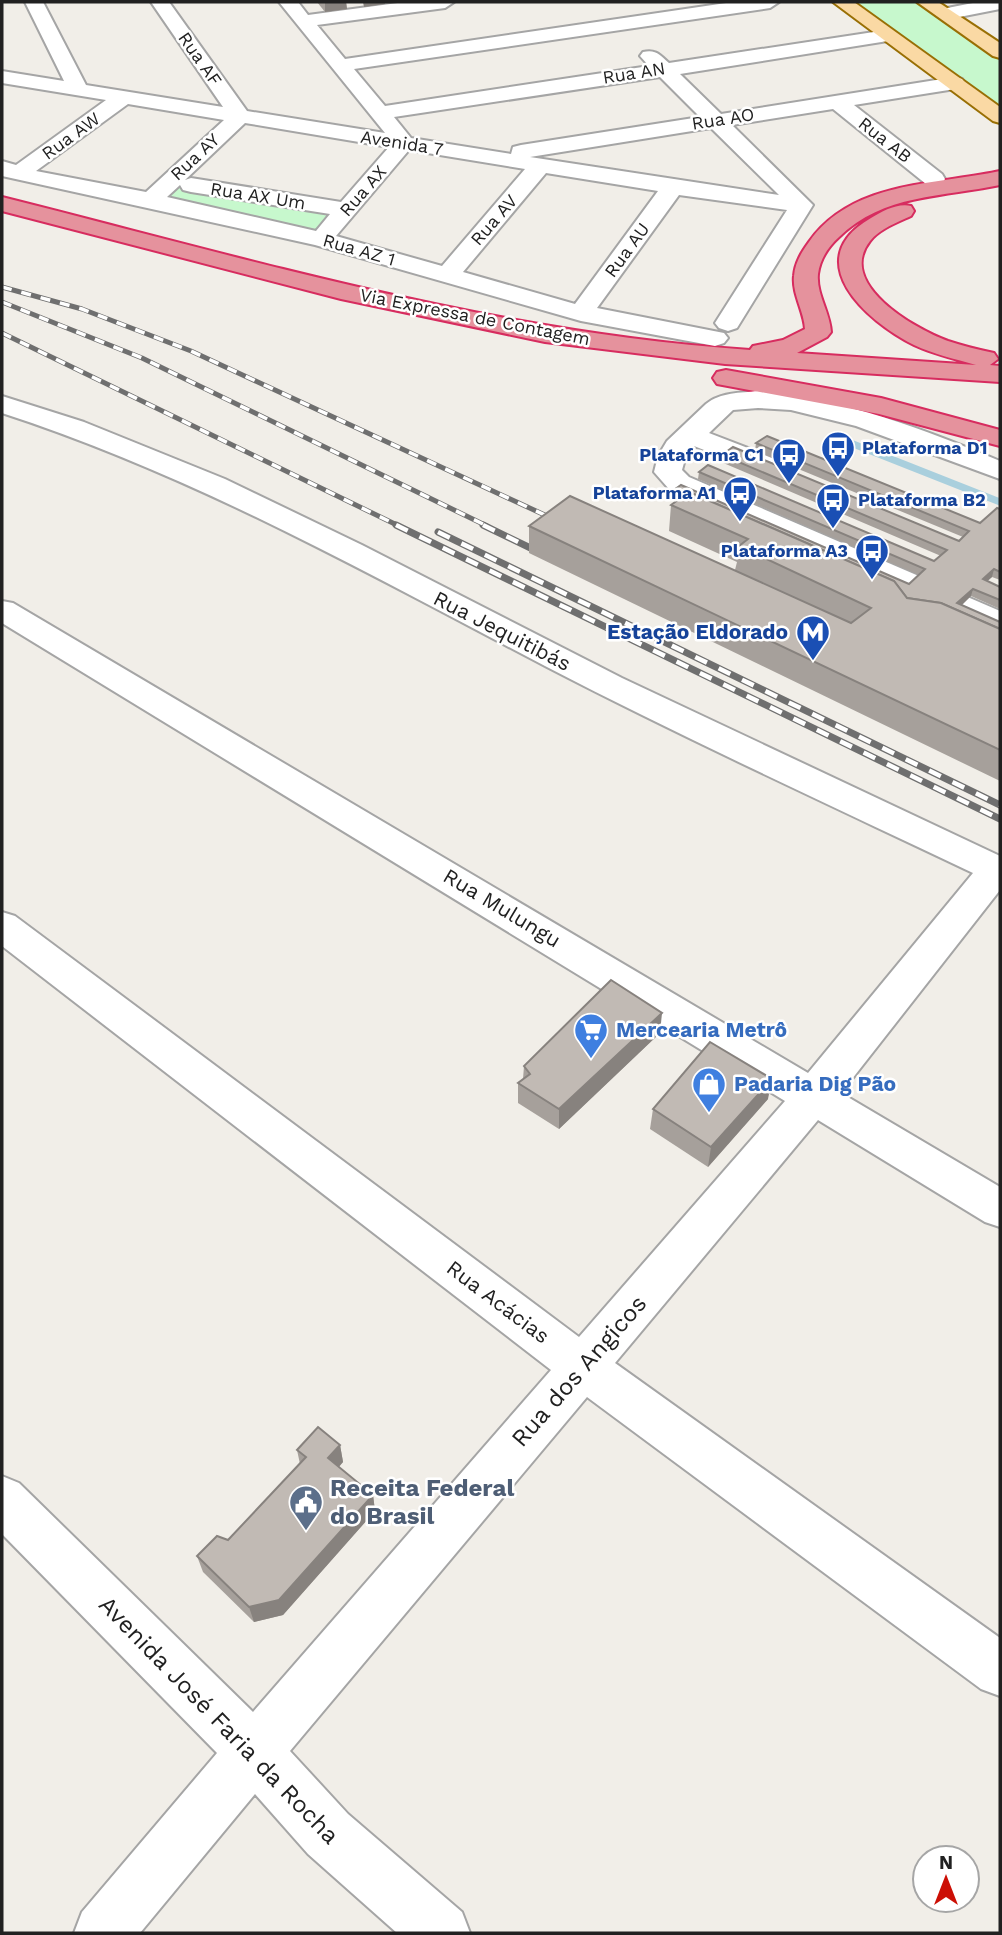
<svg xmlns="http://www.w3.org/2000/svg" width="1002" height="1935" font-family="'Work Sans',sans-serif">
  <rect width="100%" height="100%" fill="#f1eee8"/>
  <g fill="#c7f8cd">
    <polygon points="850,2 917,2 1000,57 1000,108"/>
    <polygon points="169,182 345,211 321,239 153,198"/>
  </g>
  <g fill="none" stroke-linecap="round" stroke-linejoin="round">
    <polyline stroke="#a9cfdd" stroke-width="7" points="838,438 1000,502"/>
    <g stroke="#a5a5a5" stroke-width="4">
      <g id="minor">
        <path d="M25,2H43L86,85L223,107L151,2H169L247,111L385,133L279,2H298L308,15L405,2H454L445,8L317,25L345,59L733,2H779L770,8L354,69L385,106L649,66L640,56L643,52C656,49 660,55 669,63L887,30L894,32L897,36L894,40L680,74L721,114L955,77L962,79L965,83L962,87L955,89L854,105L942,174L945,179L942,184H926L833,109L732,125L813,205L737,328L728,331L719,328L715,323L787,210L679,195L597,308L724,333L728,338L724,343L715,346L581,321L315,245L2,176V161L16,165L106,100L2,83V71L64,81ZM660,77L700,117L521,145L513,147L511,154L411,138L394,117ZM128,104L224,120L146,192L36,171ZM245,123L389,147L341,202L191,178L185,180ZM711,128L779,195L530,157ZM409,150L525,169L442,266L336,236ZM546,173L658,191L575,304L463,272ZM180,185L183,190L191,192L330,214L316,231L167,197Z"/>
        <polygon points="978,2 1000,2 1000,9 944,20 935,14 937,10"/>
        <path d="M758,391C843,399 922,428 1000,461V479L856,426L791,410L758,408L733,410L709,433L787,463L791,469L787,475L777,477L767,475L694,446L687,452L682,470L689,477L1000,611V633L669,489L654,472L658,456L667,441L706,404C721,392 740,393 758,391Z"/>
        <path d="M2,396L84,422L225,479L362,545L622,678L1000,856V890L841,1093L1000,1187V1227L985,1222L818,1120L615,1363L1000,1638V1696L981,1689L587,1397L290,1751L348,1814L462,1912L470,1933H397L308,1854L255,1794L140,1933H74L82,1912L217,1753L2,1534V1476L19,1483L253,1712L551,1370L2,946V912L15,916L579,1337L785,1101L2,623V601L13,603L808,1073L973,873C830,805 686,739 545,666C367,573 193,475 2,413Z"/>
      </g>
    </g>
    <g stroke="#996f04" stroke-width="4">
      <g id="major">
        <polygon points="833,2 854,2 1000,107 1000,123 993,121"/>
        <polygon points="917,2 938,2 1000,43 1000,58 993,56"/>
      </g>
    </g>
    <g stroke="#d72c5f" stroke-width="4">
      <g id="highway">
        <path d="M1000,171V185C943,197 883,194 839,237C828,247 820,259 818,274C816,294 830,312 831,332L827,337L797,353L976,365C955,359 933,354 914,345C866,321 798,260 871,218C883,211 897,203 911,206L914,211L911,216C898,222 879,229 870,241C836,284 915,329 948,341C963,346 979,350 994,353L998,359L990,365L1000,366V382L725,364L545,342L341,299L2,211V197C249,259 494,333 750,350L753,346L783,340L805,329C804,311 792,294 794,276C795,263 801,253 809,242C852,181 934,185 1000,171Z"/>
        <polygon points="726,370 881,398 1000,430 1000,446 879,414 717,384 713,378 717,372"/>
      </g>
    </g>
    <use href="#minor" fill="#fff" fill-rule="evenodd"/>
    <use href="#major" fill="#fad9a4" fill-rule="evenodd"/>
    <use href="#highway" fill="#e5929d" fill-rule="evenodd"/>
    <g stroke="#6f6f6f" stroke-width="5">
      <g id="rail-far1">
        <polyline points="2,287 82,309 191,351 562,523"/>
        <polyline points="2,302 142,358 487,526"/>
        <polyline points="2,333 399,526"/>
      </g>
    </g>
    <g stroke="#6f6f6f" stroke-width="7">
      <g id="rail">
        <polyline points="396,525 1000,819"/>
        <polyline points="483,525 547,556"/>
        <polyline points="438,532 1000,805"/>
      </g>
    </g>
    <use href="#rail-far1" stroke="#fff" stroke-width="3.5" stroke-dasharray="10" stroke-linecap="butt"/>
    <use href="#rail" stroke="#fff" stroke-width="4.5" stroke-dasharray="13" stroke-linecap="butt"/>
  </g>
  <g fill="#a6a09b">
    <polygon points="317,2 346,2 347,9 325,12"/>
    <polygon points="756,443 980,523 1000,509 1000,580 992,577 987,581 1000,587 1000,609 971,596 961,605 1000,622 1000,781 529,553 529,526 735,570 737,562 669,531 671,505 675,502 670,499 671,492 909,584 919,575 698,479 699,472 934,561 941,556 721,462 722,455 959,541 963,537 755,451"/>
    <polygon points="660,1033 559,1129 518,1103 518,1083 523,1079 524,1066"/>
    <polygon points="768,1099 708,1167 650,1129 653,1109"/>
    <polygon points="340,1445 343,1462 339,1467 373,1495 375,1511 283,1615 254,1622 203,1572 197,1556 228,1540 300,1464 297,1450"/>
  </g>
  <g fill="#87827e">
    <polygon points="325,2 346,2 347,9 325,12"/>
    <polygon points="363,2 385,2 385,4 364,7"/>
    <polygon points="994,569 992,577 981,587 983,579"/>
    <polygon points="973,589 971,596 956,611 957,603"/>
    <polygon points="662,1013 660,1033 559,1129 559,1109"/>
    <polygon points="772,1079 768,1099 708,1167 711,1147"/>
    <polygon points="340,1445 343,1462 331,1475 328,1458"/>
    <polygon points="373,1495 375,1511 283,1615 254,1622 249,1607"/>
  </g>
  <g fill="#c1bab4" stroke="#87827e" stroke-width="2">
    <polygon points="767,436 980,523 997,508 1000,509 1000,572 994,569 983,579 1000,587 1000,600 973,589 957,603 1000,622 1000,629 941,603 907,598 894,581 689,492 682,497 671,492 681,485 909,584 925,569 699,472 708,465 934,561 947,550 722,455 733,447 959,541 969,531 756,443"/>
    <polygon points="689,492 894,581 907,598 941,603 1000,629 1000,750 529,526 570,496 851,623 871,608 739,546 748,539 671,505"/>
    <polygon points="611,980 662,1013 559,1109 518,1083 530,1074 524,1066"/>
    <polygon points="710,1042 772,1079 711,1147 653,1109"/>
    <polygon points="318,1427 340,1445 328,1458 373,1495 279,1600 249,1607 197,1556 217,1536 228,1540 306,1457 297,1450"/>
  </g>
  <defs>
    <g id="bus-pin" transform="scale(1.75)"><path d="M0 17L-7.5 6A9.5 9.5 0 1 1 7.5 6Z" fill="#1a4fb4" stroke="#fff"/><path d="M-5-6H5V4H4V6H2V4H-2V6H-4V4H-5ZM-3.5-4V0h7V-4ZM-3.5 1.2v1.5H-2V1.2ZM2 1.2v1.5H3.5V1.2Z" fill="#fff"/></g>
    <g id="metro-pin" transform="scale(1.75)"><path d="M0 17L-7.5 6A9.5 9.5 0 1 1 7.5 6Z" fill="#1a4fb4" stroke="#fff"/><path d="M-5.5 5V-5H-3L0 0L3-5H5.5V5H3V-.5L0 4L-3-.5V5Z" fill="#fff"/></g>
    <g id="supermarket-pin" transform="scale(1.75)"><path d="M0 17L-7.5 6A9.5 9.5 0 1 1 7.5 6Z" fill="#3f7fe0" stroke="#fff"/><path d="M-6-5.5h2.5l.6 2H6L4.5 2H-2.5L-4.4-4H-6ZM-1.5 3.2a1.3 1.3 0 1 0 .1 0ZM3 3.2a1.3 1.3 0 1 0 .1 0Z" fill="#fff"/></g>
    <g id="shop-pin" transform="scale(1.75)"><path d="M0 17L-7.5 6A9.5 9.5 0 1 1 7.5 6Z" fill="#3f7fe0" stroke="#fff"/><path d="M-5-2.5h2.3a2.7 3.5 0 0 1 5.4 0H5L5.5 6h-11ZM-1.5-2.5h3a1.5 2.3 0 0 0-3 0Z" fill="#fff"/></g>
    <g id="civic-pin" transform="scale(1.75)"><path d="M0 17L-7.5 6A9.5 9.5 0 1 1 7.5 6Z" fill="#5c6f8a" stroke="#fff"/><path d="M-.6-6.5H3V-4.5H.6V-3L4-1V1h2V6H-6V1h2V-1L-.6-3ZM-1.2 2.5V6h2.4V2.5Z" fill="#fff"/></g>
  </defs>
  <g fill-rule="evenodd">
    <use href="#bus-pin" x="838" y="448"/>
    <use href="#bus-pin" x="789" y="455"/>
    <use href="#bus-pin" x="740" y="493"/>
    <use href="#bus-pin" x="833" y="500"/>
    <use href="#bus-pin" x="872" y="551"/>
    <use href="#metro-pin" x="813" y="632"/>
    <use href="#supermarket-pin" x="591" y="1030"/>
    <use href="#shop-pin" x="709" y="1084"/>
    <use href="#civic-pin" x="306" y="1502"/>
  </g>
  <g text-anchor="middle" stroke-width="5" stroke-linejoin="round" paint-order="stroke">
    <g font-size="18" fill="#212121" stroke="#fff">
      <text transform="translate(200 59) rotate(55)" y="6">Rua AF</text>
      <text transform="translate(634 73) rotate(-9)" y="6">Rua AN</text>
      <text transform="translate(723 119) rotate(-9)" y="6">Rua AO</text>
      <text transform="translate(71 136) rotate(-36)" y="6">Rua AW</text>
      <text transform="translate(885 140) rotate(38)" y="6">Rua AB</text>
      <text transform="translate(402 143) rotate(9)" y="6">Avenida 7</text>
      <text transform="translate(195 157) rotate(-43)" y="6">Rua AY</text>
      <text transform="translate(363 191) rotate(-49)" y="6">Rua AX</text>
      <text transform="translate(258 196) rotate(9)" y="6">Rua AX Um</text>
      <text transform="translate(494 220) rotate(-49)" y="6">Rua AV</text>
      <text transform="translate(359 250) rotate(16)" y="6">Rua AZ 1</text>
      <text transform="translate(627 250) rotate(-54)" y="6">Rua AU</text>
      <text transform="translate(475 317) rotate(11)" y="6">Via Expressa de Contagem</text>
    </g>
    <g font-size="18" font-weight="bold" fill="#164399" stroke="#fff" text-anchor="end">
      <text x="862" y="454" text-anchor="start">Plataforma D1</text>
      <text x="764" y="461">Plataforma C1</text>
      <text x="716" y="499">Plataforma A1</text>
      <text x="858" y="506" text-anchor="start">Plataforma B2</text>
      <text x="848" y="557">Plataforma A3</text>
    </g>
    <g font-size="21" fill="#212121" stroke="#fff">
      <text transform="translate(502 631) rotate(27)" y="7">Rua Jequitibás</text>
      <text transform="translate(502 908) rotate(31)" y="7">Rua Mulungu</text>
      <text transform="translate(498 1302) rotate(37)" y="7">Rua Acácias</text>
    </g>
    <g font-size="21" font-weight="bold" fill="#164399" stroke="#fff" text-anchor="end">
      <text x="788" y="639">Estação Eldorado</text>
    </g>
    <g font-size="21" font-weight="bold" fill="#366cbe" stroke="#fff" text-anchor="start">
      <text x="616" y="1037">Mercearia Metrô</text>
      <text x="734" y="1091">Padaria Dig Pão</text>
    </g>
    <g font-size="24" fill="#212121" stroke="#fff">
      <text transform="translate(579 1371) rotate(-49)" y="8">Rua dos Angicos</text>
      <text transform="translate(219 1720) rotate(46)" y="8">Avenida José Faria da Rocha</text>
    </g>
    <g font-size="24" font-weight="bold" fill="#4e5e75" stroke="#fff" text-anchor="start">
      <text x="330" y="1496">Receita Federal<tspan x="330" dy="28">do Brasil</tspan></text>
    </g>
  </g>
  <rect width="1002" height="1935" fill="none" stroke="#212121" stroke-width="7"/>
  <g transform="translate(946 1879)"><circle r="33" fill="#ffffff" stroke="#a6a6a6" stroke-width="2"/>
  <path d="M0-5L12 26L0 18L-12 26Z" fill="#cc0f05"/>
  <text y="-10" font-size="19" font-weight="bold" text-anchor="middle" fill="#212121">N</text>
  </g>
</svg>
